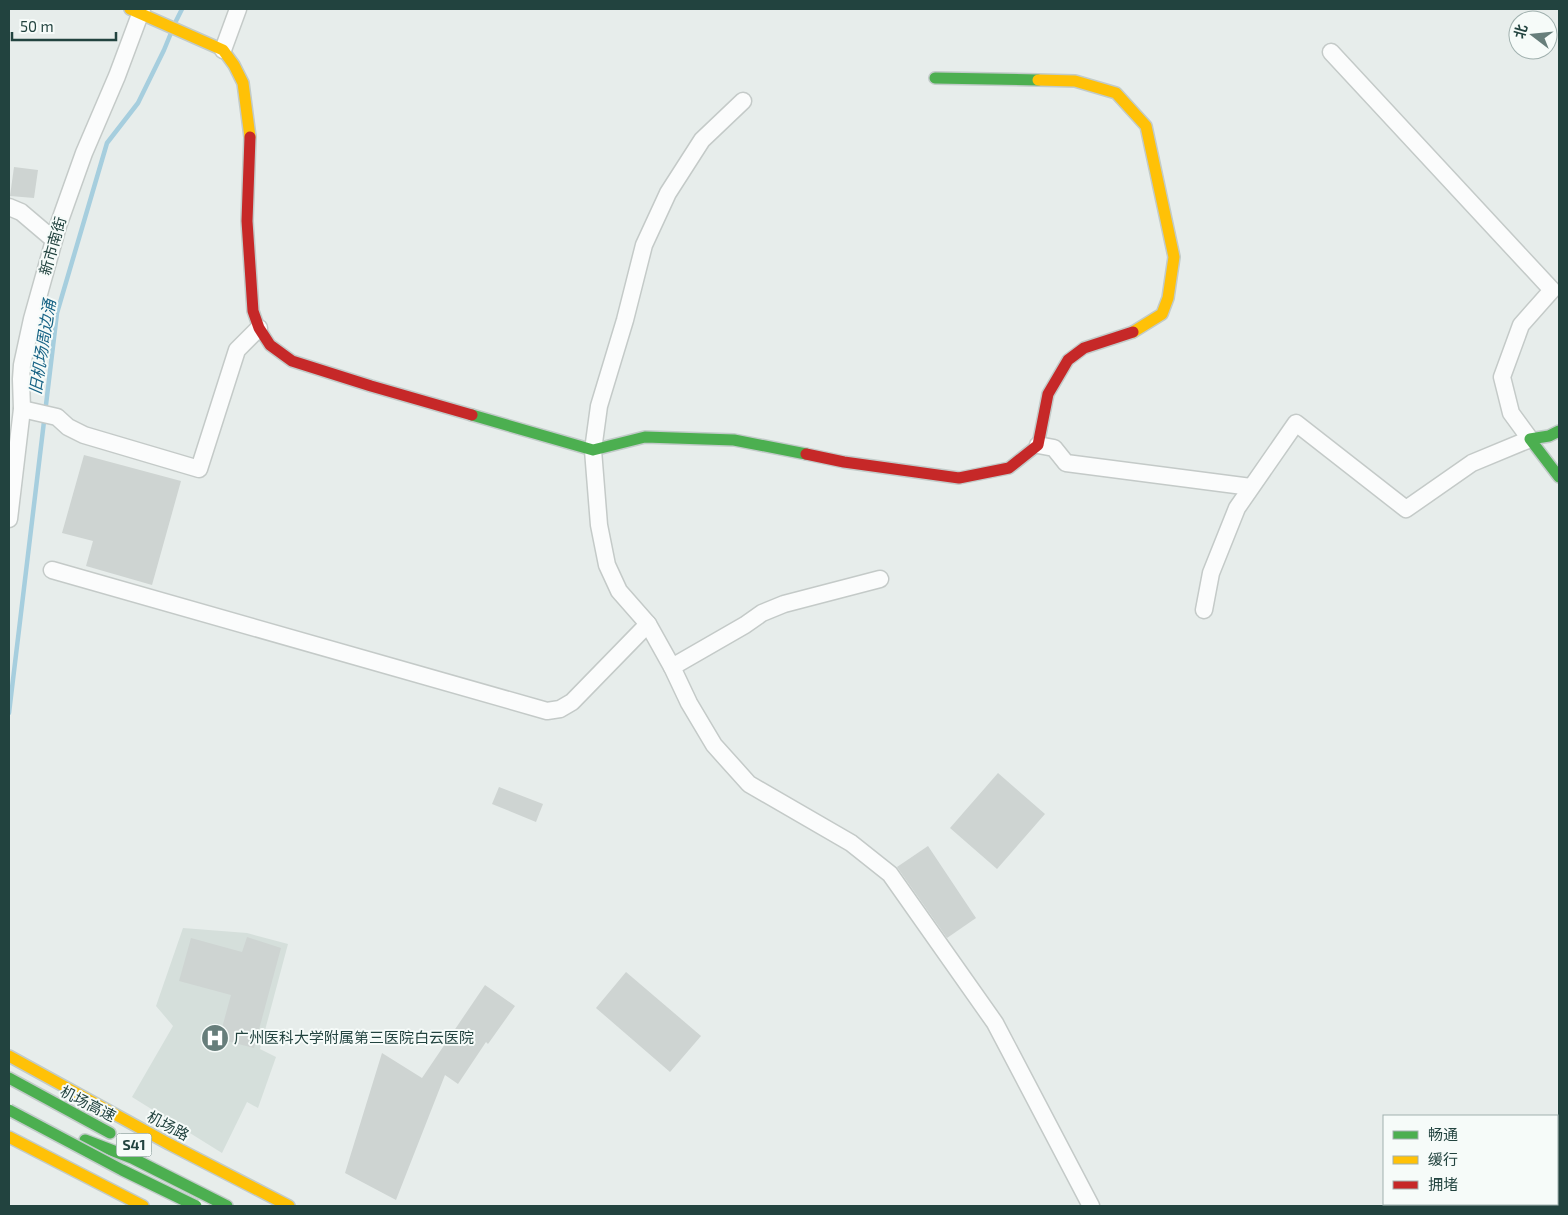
<svg xmlns="http://www.w3.org/2000/svg" width="1568" height="1215" font-family="'Exo 2','Noto Sans SC',sans-serif">
  <rect width="100%" height="100%" fill="#e7edeb"/>
  <polygon fill="#d5dfdb" points="183,928 247,933 288,944 260,1049 276,1057 258,1108 247,1102 222,1153 132,1097 173,1026 156,1006"/>
  <g fill="none" stroke-linecap="round" stroke-linejoin="round">
    <g stroke="#a6cede" stroke-width="4.5">
      <polyline points="176,21 182,9"/>
      <polyline points="9,713 57,313 107,143 138,103 164,50 171,33"/>
    </g>
  </g>
  <g fill="#ced4d2">
    <polygon points="14,167 38,170 34,198 10,196"/>
    <polygon points="84,455 181,481 152,585 86,566 93,541 62,533"/>
    <polygon points="998,773 1045,814 997,869 950,828"/>
    <polygon points="499,787 543,804 536,822 492,804"/>
    <polygon points="928,846 976,918 947,938 897,867"/>
    <polygon points="247,937 281,948 254,1048 219,1039 231,995 179,981 191,938 242,952"/>
    <polygon points="626,972 701,1036 670,1072 596,1008"/>
    <polygon points="485,985 515,1006 488,1044 486,1042 458,1084 445,1075 396,1200 345,1173 382,1053 422,1078"/>
  </g>
  <g fill="none" stroke-linecap="round" stroke-linejoin="round">
    <g stroke="#c4cac8" stroke-width="19">
      <g id="street">
        <polyline points="223,50 238,9"/>
        <polyline points="743,101 702,140 668,193 644,245 625,320 599,406 593,450 599,525 607,565 619,591 648,624 672,667 689,703 714,745 749,784 851,843 890,874 995,1023 1091,1206"/>
        <polyline points="9,207 21,212 54,240"/>
        <polyline points="22,409 57,417 68,427 84,435 199,469 237,350 259,328"/>
        <polyline points="1038,445 1054,448 1066,463 1251,487"/>
        <polyline points="9,519 22,409 21,379 22,365 32,319 58,226 84,153 117,76 142,9"/>
        <polyline points="52,570 547,711 560,709 572,702 648,624"/>
        <polyline points="1204,610 1211,573 1237,508 1296,423 1406,509 1472,463 1530,439 1511,413 1502,377 1521,325 1552,290 1331,52"/>
        <polyline points="672,667 745,625 762,613 784,604 880,579"/>
      </g>
    </g>
    <g stroke="#c2cbc9" stroke-width="14">
      <g id="fast">
        <polyline points="935,78 1038,80"/>
        <polyline points="472,415 593,450 645,437 734,440 806,454"/>
        <polyline points="1559,431 1549,436 1530,439 1559,477"/>
        <polyline points="9,1078 110,1133"/>
        <polyline points="85,1140 132,1158 227,1206"/>
      </g>
    </g>
    <g stroke="#c2cbc9" stroke-width="14">
      <g id="slow">
        <polyline points="130,9 223,50 234,65 243,83 250,137"/>
        <polyline points="1038,80 1075,81 1116,93 1146,126 1174,257 1168,298 1162,314 1133,332"/>
        <polyline points="9,1056 169,1144 289,1206"/>
        <polyline points="9,1137 143,1206"/>
      </g>
    </g>
    <g stroke="#c2cbc9" stroke-width="14">
      <g id="jam">
        <polyline points="250,137 247,221 253,311 259,328 270,345 292,361 371,386 472,415"/>
        <polyline points="806,454 844,462 959,478 1009,468 1038,445 1048,394 1068,360 1084,348 1133,332"/>
      </g>
    </g>
    <use href="#street" stroke="#fbfcfc" stroke-width="16"/>
    <use href="#fast" stroke="#4caf50" stroke-width="11"/>
    <use href="#slow" stroke="#ffc107" stroke-width="11"/>
    <use href="#jam" stroke="#c62828" stroke-width="11"/>
    <g stroke="#c2ccca" stroke-width="14" stroke-linecap="butt">
      <polyline id="fast-bridge" points="9,1110 122,1170 196,1206"/>
    </g>
    <use href="#fast-bridge" stroke="#4caf50" stroke-width="11"/>
  </g>
  <defs>
    <g id="hospital-disc" transform="scale(1.4375)"><circle r="9.5" fill="#677e7b" stroke="#f6fbf9"/><path d="M-5-5h3v3.5h4V-5h3V5h-3V1.5h-4V5h-3Z" fill="#fff"/></g>
  </defs>
  <g fill-rule="evenodd">
    <use href="#hospital-disc" x="215" y="1038"/>
  </g>
  <g text-anchor="middle" stroke-width="4" stroke-linejoin="round" paint-order="stroke">
    <rect fill="#f6fbf9" stroke="#627a77" stroke-width="1" x="116.5" y="1133.5" width="35" height="23" rx="4"/>
    <g font-size="14" font-weight="bold" fill="#22433f">
      <text x="134" y="1150">S41</text>
    </g>
    <g font-size="15" fill="#22433f" stroke="#f6fbf9">
      <text transform="translate(53 246) rotate(-74)" y="5">新市南街</text>
      <text transform="translate(88 1104) rotate(27)" y="5">机场高速</text>
      <text transform="translate(168 1126) rotate(28)" y="5">机场路</text>
    </g>
    <g font-size="15" fill="#22433f" stroke="#f6fbf9" text-anchor="start">
      <text x="234" y="1043">广州医科大学附属第三医院白云医院</text>
    </g>
    <g font-size="16" font-style="italic" fill="#176385" stroke="#f6fbf9">
      <text transform="translate(42 347) rotate(-81)" y="6">旧机场周边涌</text>
    </g>
  </g>
  <rect width="1568" height="1215" fill="none" stroke="#22433f" stroke-width="20"/>
  <rect x="1383" y="1115" width="175" height="90" fill="#f6fbf9" stroke="#a1b1af"/>
  <rect x="1393" y="1131" width="25" height="8" fill="#4caf50" stroke="#a1b1af"/>
  <text x="1428" y="1140" font-size="15" fill="#22433f">畅通</text>
  <rect x="1393" y="1156" width="25" height="8" fill="#ffc107" stroke="#a1b1af"/>
  <text x="1428" y="1165" font-size="15" fill="#22433f">缓行</text>
  <rect x="1393" y="1181" width="25" height="8" fill="#c62828" stroke="#a1b1af"/>
  <text x="1428" y="1190" font-size="15" fill="#22433f">拥堵</text>
  <g transform="translate(1533 35) rotate(286)"><circle r="24" fill="#f6fbf9" stroke="#a1b1af"/>
  <path d="M0-4L9 19L0 12L-9 19Z" fill="#677e7b"/>
  <text y="-8" font-size="14" font-weight="bold" text-anchor="middle" fill="#22433f">北</text>
  </g>
  <path d="M12 32v8h104v-8" fill="none" stroke="#22433f" stroke-width="2.5"/>
  <text x="20" y="32" font-size="15" fill="#22433f" stroke="#f6fbf9" stroke-width="4" paint-order="stroke">50 m</text>
</svg>
